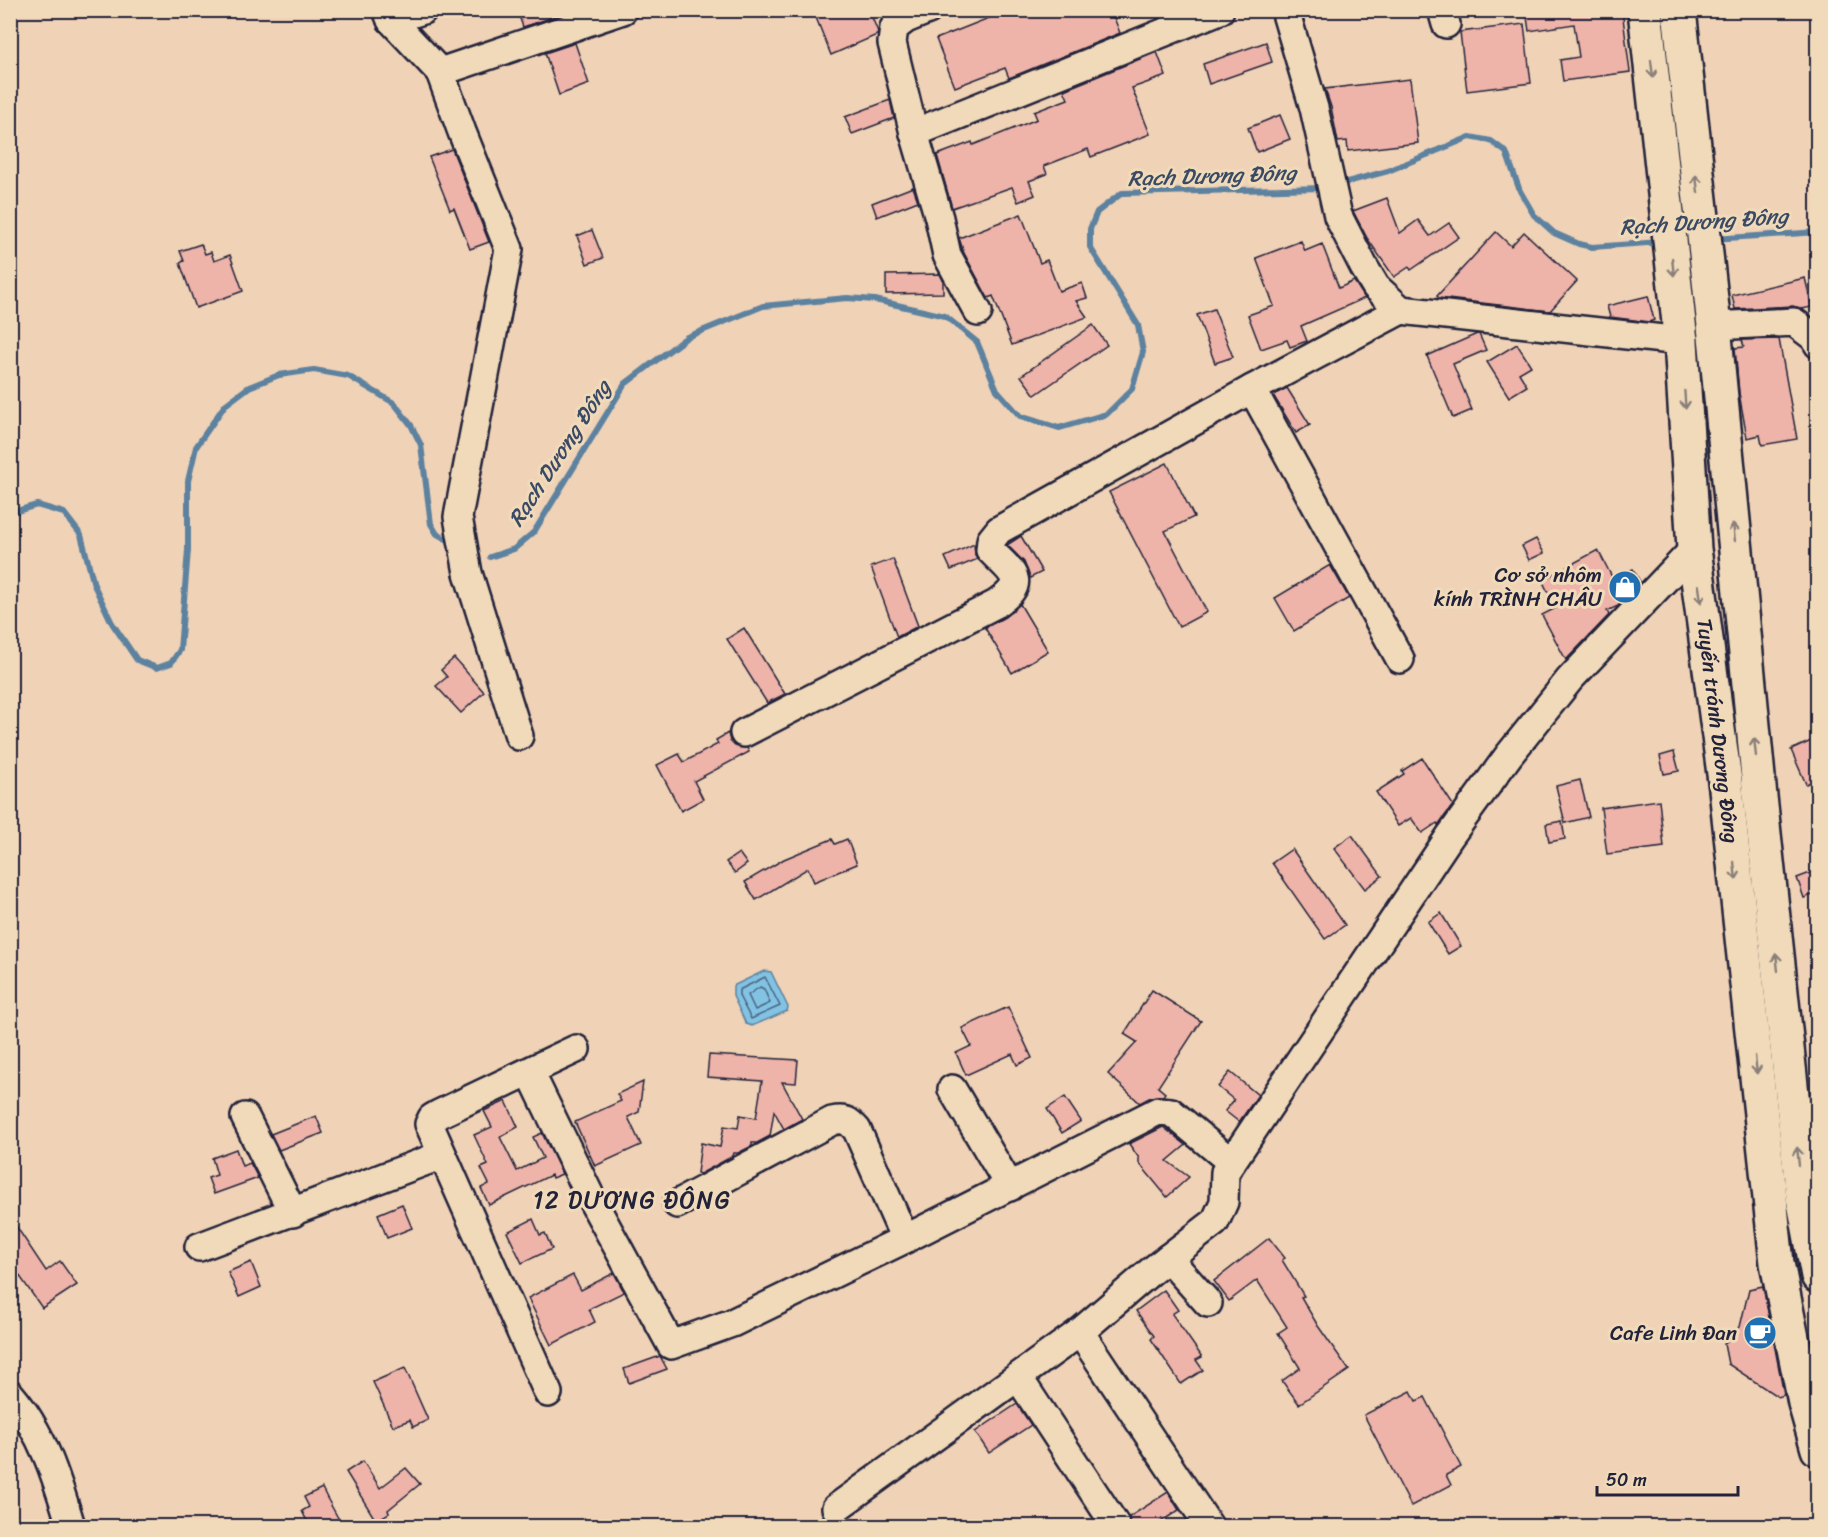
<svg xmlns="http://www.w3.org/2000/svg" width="1828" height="1537" font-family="Sriracha,sans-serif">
  <rect width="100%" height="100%" fill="#f0d2b6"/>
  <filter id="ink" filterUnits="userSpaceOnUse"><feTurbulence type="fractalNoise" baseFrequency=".0167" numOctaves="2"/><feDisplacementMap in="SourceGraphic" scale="12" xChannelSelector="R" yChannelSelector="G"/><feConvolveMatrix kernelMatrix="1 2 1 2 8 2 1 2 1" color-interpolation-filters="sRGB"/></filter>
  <g filter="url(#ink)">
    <polygon fill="#82c2e3" stroke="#5c82a0" stroke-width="1.5" points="764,971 771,972 788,1007 787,1011 752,1026 746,1024 733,996 733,986"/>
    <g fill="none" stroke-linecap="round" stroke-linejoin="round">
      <g stroke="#48627e" stroke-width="1.5">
        <polygon points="765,977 780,1006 751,1019 739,996 739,990"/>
        <polygon points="760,987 764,989 770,1003 755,1010 748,995"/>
      </g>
      <g stroke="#5c82a0" stroke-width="6">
        <polyline points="1336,185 1388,171 1470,137 1491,141 1506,152 1520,191 1534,215 1554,233 1579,244 1592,247 1661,242"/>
        <polyline points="1713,239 1818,232"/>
        <polyline points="10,513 37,505 64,513 81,535 94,585 112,623 137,660 157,668 171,663 180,650 188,550 188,481 196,447 225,405 249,387 279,375 314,370 348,376 394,403 411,425 421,445 431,524 437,534 446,539"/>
        <polyline points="490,557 514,549 534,532 625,384 687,337 763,306 847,298 875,300 945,316 977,342 997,390 1020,416 1059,428 1107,414 1132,389 1143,352 1138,325 1090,247 1090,229 1097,212 1122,193 1324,188"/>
      </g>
    </g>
    <g fill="#eeb3a9" stroke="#22223b" stroke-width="1.5">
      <polygon points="517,10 551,10 553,17 523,27"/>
      <polygon points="813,10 869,10 878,32 877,35 831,55"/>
      <polygon points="1009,10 1111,10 1120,33 1009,78 1005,68 955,87 936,39"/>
      <polygon points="1153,10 1177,10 1157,18"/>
      <polygon points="1526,10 1622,10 1630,72 1563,81 1560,60 1579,57 1574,24 1529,31"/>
      <polygon points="1524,24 1531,83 1467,91 1460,32"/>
      <polygon points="1266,42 1272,62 1209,84 1203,64"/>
      <polygon points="575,43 589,84 559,95 545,53"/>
      <polygon points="1157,52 1166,76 1132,88 1150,134 1091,157 1088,149 1044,166 1047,174 1029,181 1035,195 1018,202 1012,187 952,208 937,155 972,142 973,145 1037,119 1034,112 1068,99 1064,90"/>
      <polygon points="1410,79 1418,143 1348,151 1347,141 1338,142 1331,107 1325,89"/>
      <polygon points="890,100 894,118 852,134 845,117"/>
      <polygon points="1280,115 1290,139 1257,152 1248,128"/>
      <polygon points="452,149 489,242 470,249 454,208 450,210 429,157"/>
      <polygon points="913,187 918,201 877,217 872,203"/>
      <polygon points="1387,198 1400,233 1418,220 1430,236 1449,223 1459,237 1411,270 1409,267 1394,277 1367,238 1353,211"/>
      <polygon points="1021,214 1040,263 1047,260 1059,291 1082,283 1087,298 1076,301 1087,317 1012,345 993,296 988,298 964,253 959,238"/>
      <polygon points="592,230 603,258 587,264 577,236"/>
      <polygon points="1496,232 1511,246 1524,232 1577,281 1550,311 1439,298 1437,296"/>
      <polygon points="1301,241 1305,251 1322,244 1339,288 1354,281 1365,298 1301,326 1307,341 1290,347 1287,340 1261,349 1248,315 1274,306 1256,258"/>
      <polygon points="201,244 205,254 211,252 214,261 230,255 243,291 196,308 180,263 184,261 180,251"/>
      <polygon points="940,274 943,280 943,293 886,294 886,275"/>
      <polygon points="1805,278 1812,307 1802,309 1793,306 1735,309 1732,295"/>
      <polygon points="1648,296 1654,320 1649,322 1610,317 1607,306"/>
      <polygon points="1214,309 1233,357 1215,363 1197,315"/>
      <polygon points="1093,325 1107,345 1035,395 1021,376"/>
      <polygon points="1477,334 1479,334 1486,350 1453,364 1472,410 1453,418 1427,356"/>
      <polygon points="1779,339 1797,439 1762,445 1760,435 1747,438 1739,393 1735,348 1744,347 1742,340"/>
      <polygon points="1517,344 1531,366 1519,373 1527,386 1509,397 1487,362"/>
      <polygon points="1287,388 1310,425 1296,433 1273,395"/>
      <polygon points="1167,463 1194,517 1165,531 1207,612 1179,627 1109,492"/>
      <polygon points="1021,536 1042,572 1030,578 1024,562 1007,545"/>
      <polygon points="1536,539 1544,553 1529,560 1522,546"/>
      <polygon points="974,544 975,555 978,559 951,570 945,557"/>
      <polygon points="1598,550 1613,579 1633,569 1640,582 1618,606 1607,611 1609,615 1566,660 1542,615 1556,608 1542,580"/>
      <polygon points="893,559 918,626 897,637 871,567"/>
      <polygon points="1330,565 1349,598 1294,631 1275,598"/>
      <polygon points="1020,604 1048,651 1012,673 985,628 1005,617"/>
      <polygon points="744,628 785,694 767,703 727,639"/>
      <polygon points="454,658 484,692 461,713 436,686 447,677 441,670"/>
      <polygon points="728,733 730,741 735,746 747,748 749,752 694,781 703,799 681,811 657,765 679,754 684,762 718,744 716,740"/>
      <polygon points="1818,738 1818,779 1806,784 1791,750"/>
      <polygon points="1674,752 1679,771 1664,774 1660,756"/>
      <polygon points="1422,758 1453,805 1438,825 1437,823 1422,833 1411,818 1398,826 1376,792 1404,774 1402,771"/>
      <polygon points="1580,780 1589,817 1565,823 1556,786"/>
      <polygon points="1659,800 1664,847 1607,854 1601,808"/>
      <polygon points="1562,821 1565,839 1549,842 1546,824"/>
      <polygon points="1352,835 1382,876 1365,889 1334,848"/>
      <polygon points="832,839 835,844 847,839 857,864 814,882 808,868 756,900 745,882 784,859"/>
      <polygon points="1292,849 1345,925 1325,939 1272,863"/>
      <polygon points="739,853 747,864 735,873 726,862"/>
      <polygon points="1818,870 1818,893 1804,898 1797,878"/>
      <polygon points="1441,913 1461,946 1448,954 1428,922"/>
      <polygon points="1152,990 1201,1021 1158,1087 1165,1093 1163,1096 1151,1097 1140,1103 1108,1074 1137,1042 1124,1034"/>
      <polygon points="1008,1007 1032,1058 1017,1065 1012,1054 966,1075 956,1053 971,1046 962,1028"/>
      <polygon points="709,1055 798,1060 796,1083 782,1082 802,1119 784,1129 774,1111 770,1136 757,1143 752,1143 752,1146 738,1153 734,1153 733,1156 700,1174 697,1173 701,1143 720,1147 724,1126 738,1128 740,1115 756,1118 762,1081 707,1077"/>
      <polygon points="1230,1072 1258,1095 1239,1122 1225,1111 1234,1100 1218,1087"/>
      <polygon points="643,1082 639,1112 628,1117 641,1145 595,1166 575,1122 621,1101 617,1094"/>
      <polygon points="1065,1097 1081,1121 1062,1133 1047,1109"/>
      <polygon points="506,1101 518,1127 500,1137 517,1171 543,1158 533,1137 542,1133 562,1174 552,1178 551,1175 489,1205 481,1188 489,1184 481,1168 488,1165 474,1135 492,1127 484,1111"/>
      <polygon points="316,1116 323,1133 279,1150 271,1134"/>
      <polygon points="1163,1127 1186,1145 1167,1161 1189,1177 1167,1197 1139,1163 1139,1158 1129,1144"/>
      <polygon points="236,1149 242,1166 250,1163 258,1178 214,1194 208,1178 217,1175 212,1158"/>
      <polygon points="402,1204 412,1228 387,1238 378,1214"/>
      <polygon points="10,1217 46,1271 60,1261 77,1285 42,1308 10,1262"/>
      <polygon points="533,1219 540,1235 545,1233 552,1249 522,1263 507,1232"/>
      <polygon points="1269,1238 1285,1258 1282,1260 1304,1296 1301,1297 1318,1326 1349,1370 1299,1404 1282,1381 1300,1368 1278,1333 1287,1327 1257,1280 1229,1301 1214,1281"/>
      <polygon points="251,1262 261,1287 239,1297 228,1272"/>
      <polygon points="614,1273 624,1292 589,1309 595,1322 551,1345 528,1298 573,1275 581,1290"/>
      <polygon points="1763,1286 1784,1395 1778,1397 1728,1364 1724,1344 1740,1327 1749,1289"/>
      <polygon points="1164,1290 1178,1310 1172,1314 1202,1357 1196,1360 1203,1370 1181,1384 1151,1339 1154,1336 1136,1311"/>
      <polygon points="660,1356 667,1369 629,1383 624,1369"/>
      <polygon points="405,1368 428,1420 413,1427 410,1420 393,1426 373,1382"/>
      <polygon points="1411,1391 1416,1401 1425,1397 1461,1467 1446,1475 1451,1485 1411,1506 1364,1415"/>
      <polygon points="1017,1404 1031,1425 989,1453 975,1432"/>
      <polygon points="363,1461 380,1488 406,1468 420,1484 388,1510 389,1513 376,1521 346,1472"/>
      <polygon points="322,1488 327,1498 343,1527 310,1527 302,1511 309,1507 304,1497"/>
      <polygon points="1168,1492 1179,1510 1153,1527 1132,1527 1129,1517"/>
    </g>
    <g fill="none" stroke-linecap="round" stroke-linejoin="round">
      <g stroke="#22223b" stroke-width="32">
        <g id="minor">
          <polyline points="387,10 391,20 440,72 462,132 509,249 458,517 468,573 519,736"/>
          <polyline points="928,10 906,19 894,28 892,43 914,133 939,218 947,255 978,312"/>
          <polyline points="1285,10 1314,108 1338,216 1364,267 1376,287 1401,310 1681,341"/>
          <polyline points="1442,10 1446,24"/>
          <polyline points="391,20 423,10"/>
          <polyline points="440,72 623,10"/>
          <polyline points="914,133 1220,10"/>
          <polyline points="1714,326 1794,322 1815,338 1818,344"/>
          <polyline points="1252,389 1400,659"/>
          <path d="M744,733L996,604C1030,581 1011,572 990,550L991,540L999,530L1252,389L1401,310"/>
          <polyline points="530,1072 593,1202 671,1345 732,1323 905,1239 1158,1111 1171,1112 1231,1162"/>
          <polyline points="952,1089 1010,1187"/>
          <polyline points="245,1117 293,1213"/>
          <path d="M677,1204L832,1121C845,1118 849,1121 857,1130L905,1239"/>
          <polyline points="199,1247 442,1155"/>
          <polyline points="1168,1258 1208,1303"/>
          <polyline points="1080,1332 1209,1526"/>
          <polyline points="1018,1377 1116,1526"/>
          <polyline points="548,1393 429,1124 432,1118 439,1114 576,1049"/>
          <path d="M10,1394C43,1432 57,1479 71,1526"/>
          <polyline points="836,1508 1080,1332 1150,1272 1215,1222 1224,1202 1225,1172 1450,836 1509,755 1570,679 1694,549"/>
        </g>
      </g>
      <g stroke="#22223b" stroke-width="38">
        <g id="major">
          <polyline points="1645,10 1681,341 1694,549 1726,789 1777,1263 1805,1403 1818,1449"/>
          <polyline points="1679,10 1714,326 1759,787 1803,1197 1818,1276"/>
        </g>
      </g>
      <use href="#minor" stroke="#f0dab9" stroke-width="27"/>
      <use href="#major" stroke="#f0dab9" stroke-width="33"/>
    </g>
    <defs><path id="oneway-shaft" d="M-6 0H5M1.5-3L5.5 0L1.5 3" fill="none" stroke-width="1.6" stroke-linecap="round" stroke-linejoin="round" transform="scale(1.5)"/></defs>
    <g stroke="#897e7a">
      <use href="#oneway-shaft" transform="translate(1652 69) rotate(83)"/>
      <use href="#oneway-shaft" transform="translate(1697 184) rotate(-97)"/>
      <use href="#oneway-shaft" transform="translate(1673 267) rotate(84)"/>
      <use href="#oneway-shaft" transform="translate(1685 400) rotate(86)"/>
      <use href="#oneway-shaft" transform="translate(1734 532) rotate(-96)"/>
      <use href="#oneway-shaft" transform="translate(1700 594) rotate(82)"/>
      <use href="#oneway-shaft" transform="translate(1755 747) rotate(-96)"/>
      <use href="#oneway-shaft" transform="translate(1735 871) rotate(84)"/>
      <use href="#oneway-shaft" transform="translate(1777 962) rotate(-96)"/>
      <use href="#oneway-shaft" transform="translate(1756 1065) rotate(84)"/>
      <use href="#oneway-shaft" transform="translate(1798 1156) rotate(-96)"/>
    </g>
  </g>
  <defs>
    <g id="shop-disc" transform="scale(1.725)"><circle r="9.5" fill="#1f6fb2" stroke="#f0dab9"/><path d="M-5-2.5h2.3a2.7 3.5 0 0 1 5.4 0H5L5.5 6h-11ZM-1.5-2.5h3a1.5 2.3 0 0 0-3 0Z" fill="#fff"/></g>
    <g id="cafe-disc" transform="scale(1.725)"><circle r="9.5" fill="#1f6fb2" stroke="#f0dab9"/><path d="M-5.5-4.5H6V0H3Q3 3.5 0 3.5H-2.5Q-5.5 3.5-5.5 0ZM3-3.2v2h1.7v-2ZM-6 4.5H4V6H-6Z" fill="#fff"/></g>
  </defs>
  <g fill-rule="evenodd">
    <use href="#shop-disc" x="1625" y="587"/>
    <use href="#cafe-disc" x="1760" y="1333"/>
  </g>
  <g text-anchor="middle" stroke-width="6" stroke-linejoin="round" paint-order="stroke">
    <g font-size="21" fill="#22223b" stroke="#f0dab9" text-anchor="end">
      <text x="1602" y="582">Cơ sở nhôm<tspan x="1602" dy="24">kính TRÌNH CHÂU</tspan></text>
      <text x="1737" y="1340">Cafe Linh Đan</text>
    </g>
    <g font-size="21" fill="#22223b" stroke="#f0dab9">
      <text transform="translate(1718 731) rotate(83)" y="7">Tuyến tránh Dương Đông</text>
    </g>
    <g font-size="22" font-style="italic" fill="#3a4a65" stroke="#f0dab9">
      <text transform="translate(1212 175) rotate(-2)" y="8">Rạch Dương Đông</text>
      <text transform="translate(1704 221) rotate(-4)" y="8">Rạch Dương Đông</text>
      <text transform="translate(559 453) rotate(-57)" y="8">Rạch Dương Đông</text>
    </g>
    <g font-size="24" letter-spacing="1.5" fill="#22223b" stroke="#f0dab9">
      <text x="632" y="1208">12 DƯƠNG ĐÔNG</text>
    </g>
  </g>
  <rect width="1828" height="1537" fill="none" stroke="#f0dab9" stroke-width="36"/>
  <rect x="18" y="18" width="1792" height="1501" fill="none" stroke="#22223b" stroke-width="2" filter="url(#ink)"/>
  <path d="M1597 1486v9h141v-9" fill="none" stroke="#22223b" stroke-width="3"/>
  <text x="1606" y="1486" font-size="18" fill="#22223b" stroke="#f0dab9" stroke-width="4.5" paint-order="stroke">50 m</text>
</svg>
